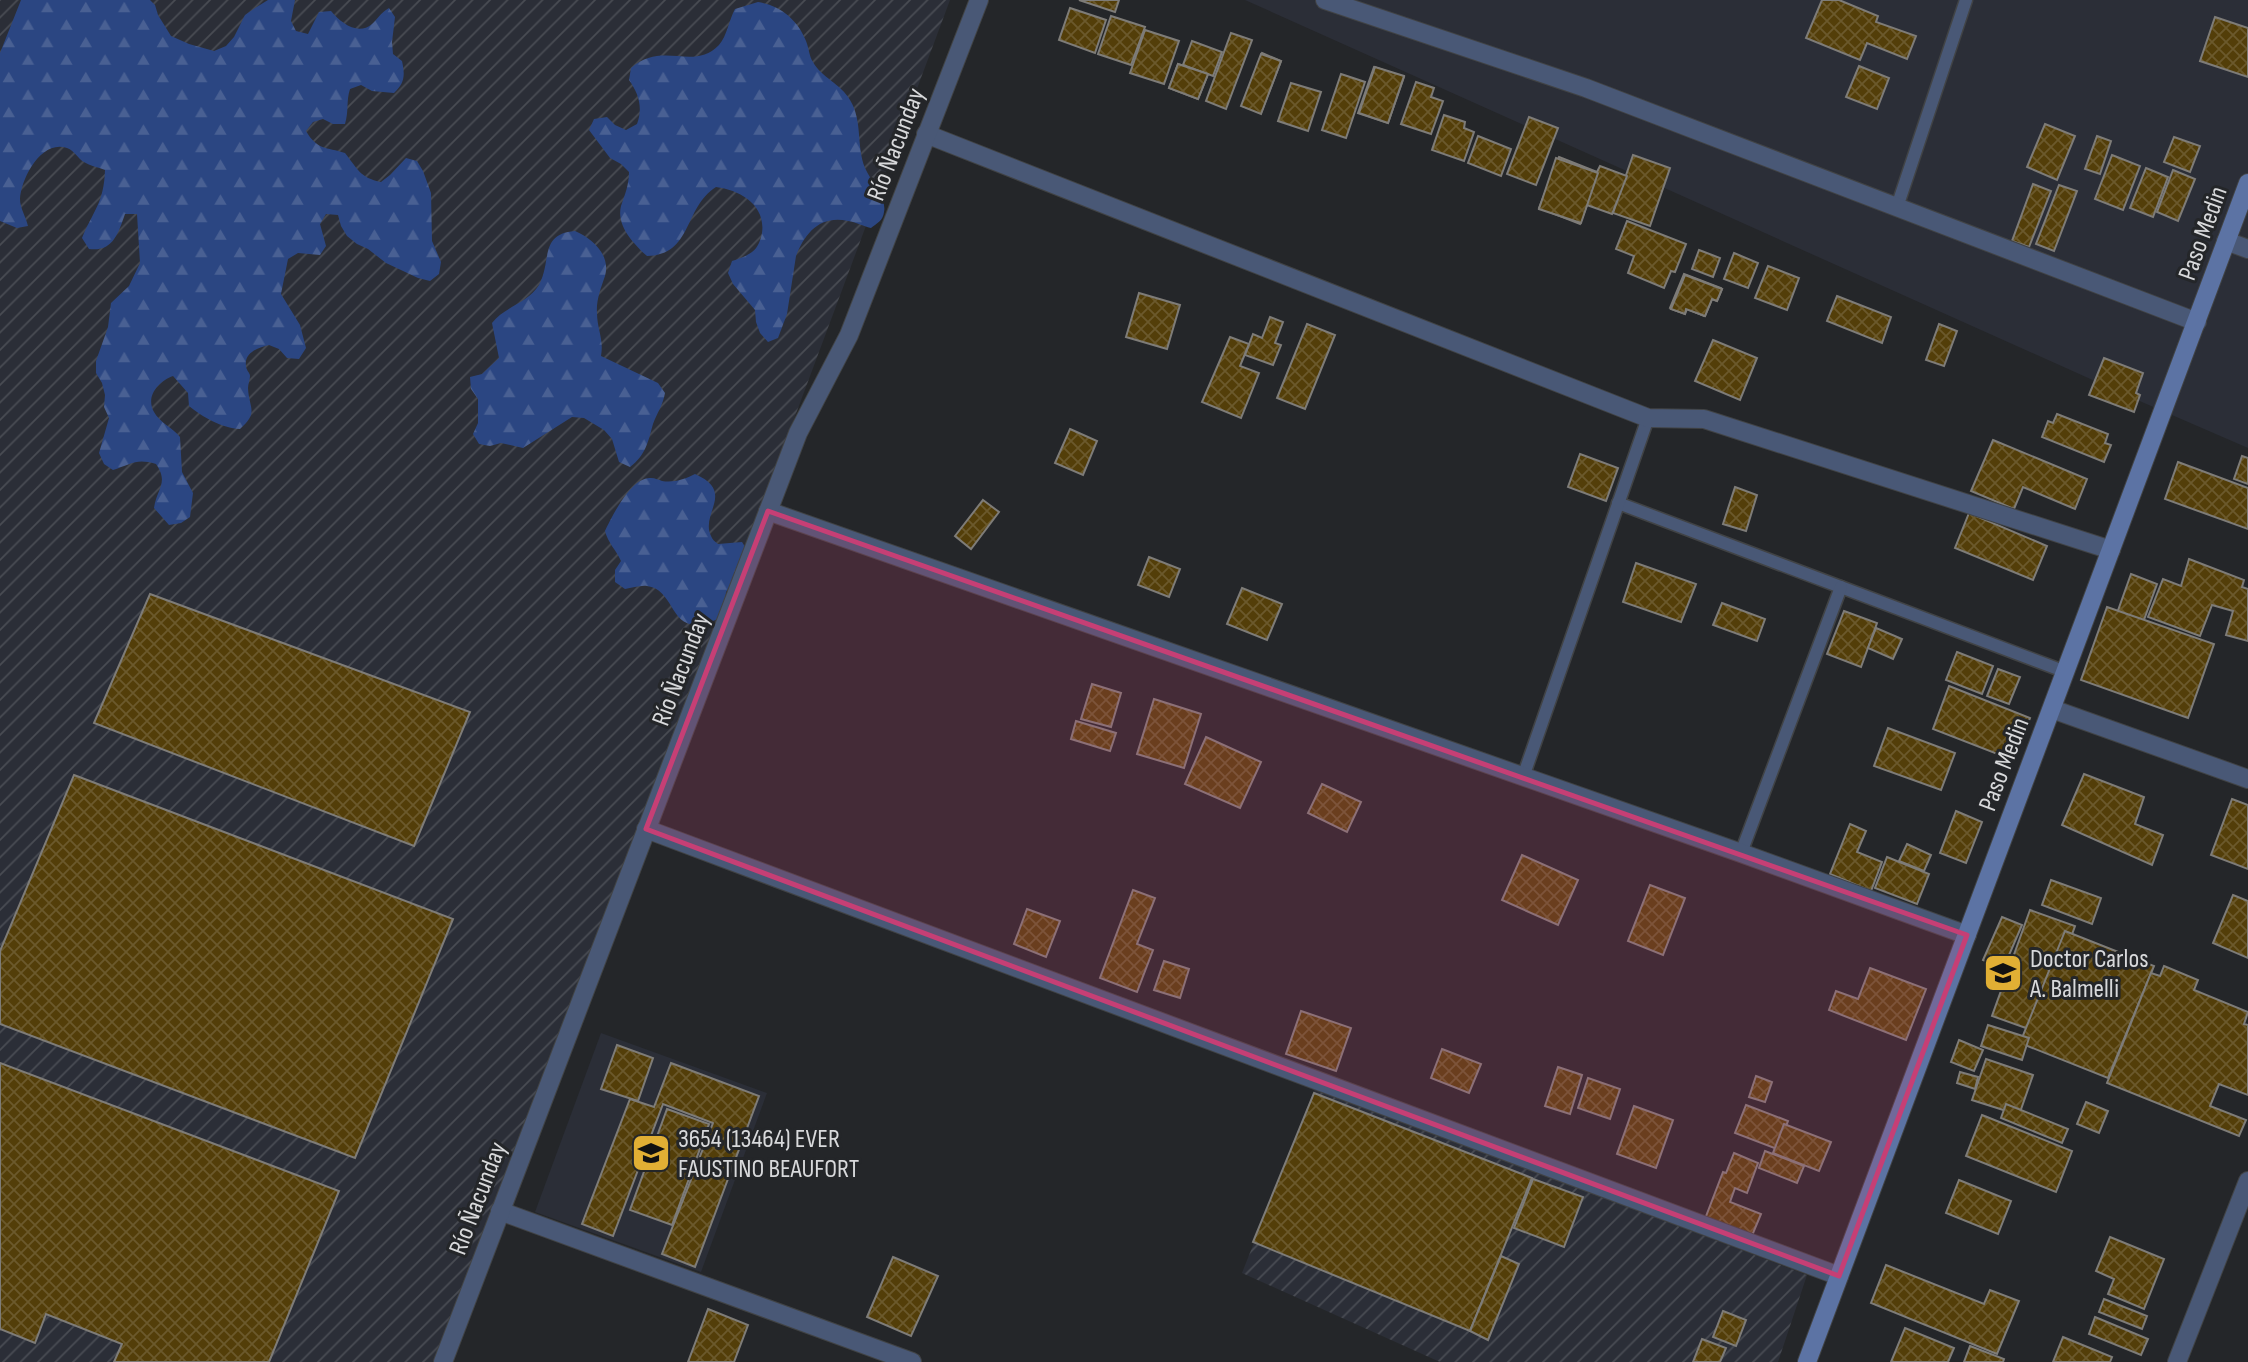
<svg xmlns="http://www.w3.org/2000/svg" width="2248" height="1362" font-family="'Sofia Sans Condensed',sans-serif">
  <defs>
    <pattern id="industrial-furrows" width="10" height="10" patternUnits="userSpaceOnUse" patternTransform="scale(1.75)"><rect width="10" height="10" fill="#2b2e37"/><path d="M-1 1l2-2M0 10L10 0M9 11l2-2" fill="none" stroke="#494c53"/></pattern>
    <pattern id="forest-firs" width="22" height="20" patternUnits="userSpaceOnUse" patternTransform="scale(1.75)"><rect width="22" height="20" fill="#2b4682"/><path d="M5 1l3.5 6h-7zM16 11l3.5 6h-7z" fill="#496093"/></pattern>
    <pattern id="building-cross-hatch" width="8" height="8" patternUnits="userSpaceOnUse" patternTransform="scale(1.75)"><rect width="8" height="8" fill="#533e09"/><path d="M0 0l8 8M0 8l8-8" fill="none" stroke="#6b592c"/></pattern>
  </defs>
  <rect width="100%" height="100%" fill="#242629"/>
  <g fill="#2b2e37">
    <polygon points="1245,0 2248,0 2248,448 2135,399"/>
    <polygon points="601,1033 767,1093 701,1272 535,1212"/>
  </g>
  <g fill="url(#industrial-furrows)">
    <polygon points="0,0 950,0 443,1362 0,1362"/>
    <polygon points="1315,1088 1807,1275 1778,1362 1440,1362 1242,1273"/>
  </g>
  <g fill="url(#forest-firs)">
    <path d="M21,0H150L155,5L158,15L171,36L189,44L214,51L226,46L234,37L245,15L255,8L268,0H295L291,21L296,31L308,34L319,12L331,11C341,23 358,36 372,24C378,19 380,13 389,8L395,17L392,42L393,54L402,61C405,75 405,83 394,93L372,91L361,85L350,89C346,101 349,111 345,124H333L323,119L313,122L306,131C317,150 326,147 345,153C357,168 360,178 381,182L390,175L406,158L417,161L423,171L431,193L432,241L441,262L439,274L430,281L418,278L386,263L368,249L357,244L347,236L341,226L338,215L326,214L320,224L326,246L320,255L298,253L288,259L281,294L300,325L306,348L299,359L287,358L279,349L269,345C258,348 244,352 246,366C246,370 250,373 250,376C250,380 248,384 248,388C249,409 259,412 240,429C222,428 202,417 189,406L188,393L173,376C159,381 145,396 154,412C159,422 173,428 180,437L182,472L193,493L190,517L181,523L169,525L154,508C157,488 169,483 156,464C136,458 132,464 113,470L104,464L99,453L109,418L104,407L105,395L102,383L96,373V361L108,327L111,303L129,286L140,263L137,214H125C118,234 113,252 89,249L82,238C93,211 104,203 105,170C98,167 90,166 84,162C78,159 75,151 67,148C41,139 21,179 20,199C20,208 26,217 28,226L17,228L0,221V53Z"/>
    <path d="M758,2C780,5 798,20 806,41C809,48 809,56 813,62C821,77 841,84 850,100C863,121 856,146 865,168C871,182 887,197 884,212C883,221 877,223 871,228C863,226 856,222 848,221C820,215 805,233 796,256L787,314L778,338L768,342L760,333L756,322L755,310L733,284L728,273L732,261C738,259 747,256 752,252C758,248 761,239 762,233C766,205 740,190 716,187C683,208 693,255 647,256C634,244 616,226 621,206C625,194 629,185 629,172L621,164L610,158L589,130L594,119L607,117L615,125L626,130L637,124C643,108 639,94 629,80L631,68C663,40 693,72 719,45C727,36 729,20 735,9Z"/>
    <path d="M575,231C592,238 611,255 605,276C601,288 596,300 597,313C597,329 604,339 601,356L658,383L665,393C663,405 657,413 653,424C648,442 646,455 630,467L619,462L612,439L604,430L584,418L572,417L523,448L501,443L490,446L479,444L473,434L478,423V399L471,389L470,377L482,374L499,358L492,323C504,307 528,303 539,285C552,261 539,234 575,231Z"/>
    <path d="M695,474C736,492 700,513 711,536C712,539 715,542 718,544L742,542L749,553L739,574L726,592L724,616C666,646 680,590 647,586C641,585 632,588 625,589L615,582V570L621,561C616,550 608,543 605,531C612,516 632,476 651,478C655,478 659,480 662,481C674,483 685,479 695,474Z"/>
  </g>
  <g fill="url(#building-cross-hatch)" stroke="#7e7c78" stroke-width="2">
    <polygon points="1079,0 1119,0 1115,12"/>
    <polygon points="1822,0 1839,0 1878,16 1876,22 1916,36 1907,59 1867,43 1860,60 1806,38"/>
    <polygon points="1070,8 1106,20 1095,53 1059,40"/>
    <polygon points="1111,16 1145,27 1131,65 1098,54"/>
    <polygon points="2215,17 2248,28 2248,77 2200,61"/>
    <polygon points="1145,30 1179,41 1164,84 1130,73"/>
    <polygon points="1231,33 1252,40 1226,109 1206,101"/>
    <polygon points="1192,41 1222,52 1213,76 1183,65"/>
    <polygon points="1262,53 1281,61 1261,113 1242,106"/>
    <polygon points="1261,54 1281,61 1261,114 1241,106"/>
    <polygon points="1178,64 1208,74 1198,99 1169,88"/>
    <polygon points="1178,64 1208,74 1198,99 1169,88"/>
    <polygon points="1859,66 1889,78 1877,109 1846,97"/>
    <polygon points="1374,67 1404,77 1388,123 1358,113"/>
    <polygon points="1375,67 1404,76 1388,123 1359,113"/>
    <polygon points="1341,74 1365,82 1346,138 1322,130"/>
    <polygon points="1416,82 1434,88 1431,97 1443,101 1431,134 1401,124"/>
    <polygon points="1291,83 1321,92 1308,131 1278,121"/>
    <polygon points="1444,115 1465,122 1464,128 1474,132 1464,161 1432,150"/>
    <polygon points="1529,117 1558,128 1536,185 1507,174"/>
    <polygon points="2045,124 2075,136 2057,180 2027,167"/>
    <polygon points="1478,136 1511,149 1501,176 1468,163"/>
    <polygon points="2097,136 2111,141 2100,174 2085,169"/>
    <polygon points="2174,137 2200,146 2190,172 2164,162"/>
    <polygon points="1633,155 1670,168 1650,226 1613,213"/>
    <polygon points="2112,155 2140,166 2123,210 2095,199"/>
    <polygon points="1559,157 1597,172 1600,166 1627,176 1612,214 1587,205 1580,224 1539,208"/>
    <polygon points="1556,158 1598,173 1581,223 1539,209"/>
    <polygon points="2146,168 2168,177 2153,217 2130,208"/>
    <polygon points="2173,170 2195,179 2178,221 2157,212"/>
    <polygon points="2033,184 2051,191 2029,247 2012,241"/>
    <polygon points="2059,185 2077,191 2054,251 2036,244"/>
    <polygon points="1627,221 1686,244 1675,272 1671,271 1664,288 1628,273 1634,256 1616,249"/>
    <polygon points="1699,250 1720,258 1713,277 1692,269"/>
    <polygon points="1734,253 1758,263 1748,288 1724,279"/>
    <polygon points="1768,266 1799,278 1787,310 1755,298"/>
    <polygon points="1684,274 1721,288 1717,300 1712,298 1704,316 1686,308 1684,313 1670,308"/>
    <polygon points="1685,275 1722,289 1717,301 1712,299 1705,316 1687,309 1685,314 1671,309"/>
    <polygon points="1685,275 1722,289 1717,301 1712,299 1705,316 1686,309 1685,314 1671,309"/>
    <polygon points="1139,293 1180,305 1167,349 1126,337"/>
    <polygon points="1837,296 1891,317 1882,343 1827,321"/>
    <polygon points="1270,317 1283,322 1275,343 1281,345 1273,365 1245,355 1253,334 1262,338"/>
    <polygon points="1307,324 1335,335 1305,409 1277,398"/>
    <polygon points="1939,324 1957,331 1944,366 1926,360"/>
    <polygon points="1230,337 1249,344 1240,366 1259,373 1241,418 1202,402"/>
    <polygon points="1713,340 1757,358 1740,400 1695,381"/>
    <polygon points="2104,358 2143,373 2136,393 2140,395 2134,412 2089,395"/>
    <polygon points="2057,414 2108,434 2105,443 2111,445 2104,462 2042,437 2048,421 2053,423"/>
    <polygon points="1070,429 1097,441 1083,475 1055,463"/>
    <polygon points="1993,440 2087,479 2075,509 2023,487 2014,509 1971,491"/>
    <polygon points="1580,454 1618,468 1606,501 1568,487"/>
    <polygon points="2242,456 2248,458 2248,484 2234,479"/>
    <polygon points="2178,462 2248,488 2248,529 2165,499"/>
    <polygon points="1735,487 1757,495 1746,531 1723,524"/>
    <polygon points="983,500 999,512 971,549 955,536"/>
    <polygon points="1969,513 2047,546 2033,580 1955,548"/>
    <polygon points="1149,557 1180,569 1169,597 1138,585"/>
    <polygon points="2189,559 2244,580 2242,587 2248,589 2248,641 2226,635 2233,611 2212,605 2200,636 2148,617 2163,579 2181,586"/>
    <polygon points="1636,563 1696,584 1681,622 1623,602"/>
    <polygon points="2131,574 2157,584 2141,628 2115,619"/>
    <polygon points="1242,588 1282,604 1267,640 1227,624"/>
    <polygon points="150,594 470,712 414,846 94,723"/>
    <polygon points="1722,603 1765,619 1757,641 1713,625"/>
    <polygon points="2107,607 2214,644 2188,718 2081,680"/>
    <polygon points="1844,611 1877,623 1861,667 1827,654"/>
    <polygon points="1876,628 1902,639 1893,659 1868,648"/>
    <polygon points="1957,652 1993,666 1982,694 1946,680"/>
    <polygon points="1998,669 2020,677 2009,704 1987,696"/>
    <polygon points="1092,684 1121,693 1111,727 1081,719"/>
    <polygon points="1949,686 2030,718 2013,760 1933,729"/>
    <polygon points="1154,699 1201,714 1184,768 1137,754"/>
    <polygon points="1076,721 1116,733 1110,751 1071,739"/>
    <polygon points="1888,728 1955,753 1941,790 1874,766"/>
    <polygon points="1206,737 1261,762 1240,808 1185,784"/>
    <polygon points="2084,774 2144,797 2135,824 2163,835 2152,865 2062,825"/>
    <polygon points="74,775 453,919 355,1158 0,1024 0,951"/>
    <polygon points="1322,784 1361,802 1347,832 1308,813"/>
    <polygon points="2232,799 2248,805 2248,869 2211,855"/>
    <polygon points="1956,811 1982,822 1966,863 1940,853"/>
    <polygon points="1850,824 1866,831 1857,852 1882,862 1871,891 1830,874"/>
    <polygon points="1907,844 1931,855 1924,871 1899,861"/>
    <polygon points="1522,855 1578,880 1558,925 1502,900"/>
    <polygon points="1887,857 1929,874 1917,904 1875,888"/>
    <polygon points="2051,880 2101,898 2092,924 2042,905"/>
    <polygon points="1650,885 1685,898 1663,955 1628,941"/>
    <polygon points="1133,890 1155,898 1137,944 1153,950 1137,992 1100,978"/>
    <polygon points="2233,895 2248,901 2248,958 2213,943"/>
    <polygon points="1027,909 1060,921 1046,957 1014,944"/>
    <polygon points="2030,910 2075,926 2037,1032 1992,1016"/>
    <polygon points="2002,917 2022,925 2003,969 1983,960"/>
    <polygon points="2065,931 2154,966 2108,1078 2020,1043"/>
    <polygon points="1164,961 1189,969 1180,998 1154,990"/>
    <polygon points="2164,966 2198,980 2194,990 2248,1012 2244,1024 2248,1025 2248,1095 2219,1084 2210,1106 2246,1120 2239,1136 2107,1083 2151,973 2160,976"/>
    <polygon points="1870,968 1926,989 1906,1040 1829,1010 1836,991 1858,999"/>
    <polygon points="1301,1011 1351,1028 1336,1071 1286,1054"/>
    <polygon points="1988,1025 2029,1038 2022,1060 1981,1046"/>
    <polygon points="1959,1040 1983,1050 1974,1071 1951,1062"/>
    <polygon points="617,1045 653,1058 638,1101 601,1089"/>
    <polygon points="1442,1049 1481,1064 1469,1093 1431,1078"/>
    <polygon points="1986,1059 2033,1075 2019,1115 1972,1100"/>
    <polygon points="0,1063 339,1191 269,1362 114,1362 122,1344 46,1314 35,1343 0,1329"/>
    <polygon points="671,1063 759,1096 695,1267 662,1254 713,1123 663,1104 613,1236 582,1224 630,1099 654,1107"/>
    <polygon points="1558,1067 1582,1075 1570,1114 1545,1106"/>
    <polygon points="1960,1072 1978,1077 1975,1089 1957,1083"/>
    <polygon points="1756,1076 1772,1082 1765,1102 1749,1097"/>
    <polygon points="1588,1078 1620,1089 1610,1119 1578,1108"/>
    <polygon points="1314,1093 1532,1178 1470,1331 1253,1242"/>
    <polygon points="2086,1102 2108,1111 2099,1133 2077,1124"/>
    <polygon points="2006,1104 2068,1129 2062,1143 2001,1118"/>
    <polygon points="1746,1105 1788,1121 1777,1149 1735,1133"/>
    <polygon points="1634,1106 1673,1120 1656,1168 1617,1154"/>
    <polygon points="667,1109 709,1124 672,1225 630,1210"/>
    <polygon points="1982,1115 2072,1151 2056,1192 1966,1156"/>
    <polygon points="1784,1124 1831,1142 1819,1171 1773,1153"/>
    <polygon points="1765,1151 1804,1166 1797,1183 1759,1168"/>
    <polygon points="1734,1153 1758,1163 1747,1193 1735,1188 1730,1202 1761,1214 1751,1238 1705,1219 1723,1172 1726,1173"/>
    <polygon points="1533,1179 1583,1197 1564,1247 1514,1228"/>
    <polygon points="1959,1180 2011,1201 1998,1234 1946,1213"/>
    <polygon points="2110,1237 2164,1259 2144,1309 2108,1294 2114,1279 2096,1271"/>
    <polygon points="1501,1256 1519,1264 1488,1340 1470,1331"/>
    <polygon points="893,1257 938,1276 911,1336 867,1317"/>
    <polygon points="1886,1265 1984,1304 1990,1290 2019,1301 1997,1354 1871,1303"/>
    <polygon points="2104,1299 2147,1316 2142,1329 2099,1312"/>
    <polygon points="708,1309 748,1325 734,1362 688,1362"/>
    <polygon points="1723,1311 1746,1320 1736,1346 1713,1337"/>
    <polygon points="2095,1317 2148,1339 2141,1355 2089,1334"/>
    <polygon points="1905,1328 1954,1348 1948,1362 1891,1362"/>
    <polygon points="2063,1337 2112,1357 2110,1362 2053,1362"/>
    <polygon points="1702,1339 1726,1348 1720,1362 1693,1362"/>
    <polygon points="1970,1346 2004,1359 2003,1362 1964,1362"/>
  </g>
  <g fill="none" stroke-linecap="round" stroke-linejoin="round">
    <g stroke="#414345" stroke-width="15">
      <g id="lane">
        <polyline points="1897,207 1966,0"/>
        <polyline points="1618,503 2066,672"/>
        <polyline points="1523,777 1648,418"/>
        <polyline points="1741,853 1841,587"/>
      </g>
    </g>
    <g stroke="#414345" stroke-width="20">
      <g id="street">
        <polyline points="1325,0 1586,88 2197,322"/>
        <polyline points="926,134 1648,418 1704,419 2111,550"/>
        <polyline points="2226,241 2248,249"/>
        <polyline points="768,511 1741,853 1967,935"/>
        <polyline points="2052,709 2248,779"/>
        <polyline points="646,829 1839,1276"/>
        <polyline points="500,1211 912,1362"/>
        <polyline points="443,1362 798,433 849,335 979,0"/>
        <polyline points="2177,1362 2248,1181"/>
      </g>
    </g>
    <g stroke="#414345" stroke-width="20">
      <polyline id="secondary" points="1807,1362 2248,183"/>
    </g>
    <use href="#lane" stroke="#495876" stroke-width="12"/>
    <use href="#street" stroke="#495876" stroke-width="18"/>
    <use href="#secondary" stroke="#5c73a4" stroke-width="18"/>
  </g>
  <path fill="#c63f75" fill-opacity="0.2" stroke="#c63f75" stroke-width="5" stroke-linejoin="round" d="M768,511L1967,935L1839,1276L646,829Z"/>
  <defs>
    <g id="school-square" transform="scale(2.0125)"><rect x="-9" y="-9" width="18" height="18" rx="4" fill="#e1af34" stroke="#242629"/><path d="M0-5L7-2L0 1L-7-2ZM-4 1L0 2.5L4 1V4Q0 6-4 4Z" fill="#111"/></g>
  </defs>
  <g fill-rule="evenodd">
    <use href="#school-square" x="2003" y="973"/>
    <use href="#school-square" x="651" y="1153"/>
  </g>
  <g text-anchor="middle" stroke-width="6" stroke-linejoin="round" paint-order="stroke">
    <g font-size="26" fill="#d8d9db" stroke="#242629">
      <text transform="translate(895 144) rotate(-69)" y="9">Río Ñacunday</text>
      <text transform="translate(2202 233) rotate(-70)" y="9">Paso Medin</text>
      <text transform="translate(680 669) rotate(-69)" y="9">Río Ñacunday</text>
      <text transform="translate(2003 764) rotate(-69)" y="9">Paso Medin</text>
      <text transform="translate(477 1198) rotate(-69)" y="9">Río Ñacunday</text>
    </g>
    <g font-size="26" fill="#d8d9db" stroke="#242629" text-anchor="start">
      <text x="2030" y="967">Doctor Carlos<tspan x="2030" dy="30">A. Balmelli</tspan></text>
      <text x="678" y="1147">3654 (13464) EVER<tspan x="678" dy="30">FAUSTINO BEAUFORT</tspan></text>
    </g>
  </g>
</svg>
